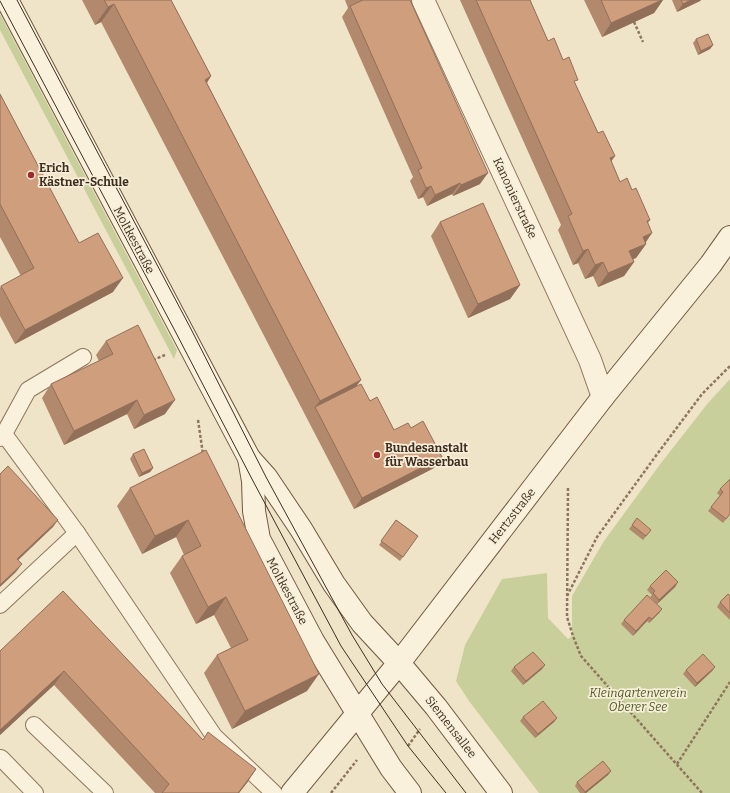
<svg xmlns="http://www.w3.org/2000/svg" width="730" height="793" font-family="Bitter,serif">
  <rect width="100%" height="100%" fill="#f0e4c8"/>
  <g fill="#c9cf9b">
    <polygon points="0,14 177,350 174,359 0,30"/>
    <polygon points="730,379 730,793 539,793 469,701 456,681 465,645 502,579 547,573 548,618 568,639 572,636 572,596 604,541 661,463 708,403"/>
  </g>
  <g fill="none" stroke-linecap="round" stroke-linejoin="round">
    <g stroke="#8d765c" stroke-width="18">
      <g id="service">
        <polyline points="4,434 77,533 214,736 274,793"/>
        <polyline points="0,438 4,434 28,390 83,357"/>
        <polyline points="0,605 77,533"/>
        <polyline points="34,725 105,793"/>
        <polyline points="1,758 35,793"/>
      </g>
    </g>
    <g stroke="#8d765c" stroke-width="24">
      <polyline id="minor" points="423,0 590,360 603,397"/>
    </g>
    <g stroke="#6f573f" stroke-width="24">
      <g id="secondary">
        <polyline points="7,0 249,458 266,477 301,529 334,584 362,623 399,663 436,707 501,793"/>
        <polyline points="249,458 253,481 254,511 259,539 313,641 391,768 410,793"/>
        <polyline points="292,793 399,663 547,470 603,397 711,264 730,237"/>
      </g>
    </g>
    <g stroke="#8d765c" stroke-width="2.5" stroke-dasharray="3 2" stroke-linecap="butt">
      <polyline points="634,22 643,42"/>
      <polyline points="153,360 165,355"/>
      <polyline points="198,420 203,454"/>
      <polyline points="568,488 567,617 573,636 581,656 702,793"/>
      <polyline points="567,596 597,537 655,457 702,394 730,366"/>
      <polyline points="408,746 420,729"/>
      <polyline points="677,764 730,682"/>
      <polyline points="331,793 357,760"/>
    </g>
    <use href="#service" stroke="#faf1dc" stroke-width="16"/>
    <use href="#minor" stroke="#faf1dc" stroke-width="22"/>
    <use href="#secondary" stroke="#faf1dc" stroke-width="22"/>
    <g stroke="#3d2e20" stroke-width="1">
      <polyline points="17,0 191,329 266,477 352,635 382,684 466,793"/>
      <polyline points="0,1 174,329 253,481 341,646 408,746 446,793"/>
    </g>
  </g>
  <g fill="#b2896c">
    <polygon points="82,0 171,0 211,76 207,83 361,380 356,386 370,401 394,430 434,468 354,509 101,22 95,25"/>
    <polygon points="345,0 410,0 480,184 453,196 452,194 427,206 423,197 418,199 410,181 413,177 342,17 348,8"/>
    <polygon points="460,0 530,0 548,41 563,60 575,84 598,133 615,156 611,161 620,182 632,190 650,220 648,223 646,242 646,244 636,258 633,259 634,262 624,276 598,287 593,276 585,279 578,263 573,265 558,230 561,225"/>
    <polygon points="584,0 663,0 654,13 602,37"/>
    <polygon points="672,0 701,0 700,1 677,12"/>
    <polygon points="696,39 713,45 710,49 698,55 693,43"/>
    <polygon points="0,94 79,243 113,292 15,344 0,316 0,288 1,286 21,276 0,237"/>
    <polygon points="440,222 520,285 510,299 468,318 431,236"/>
    <polygon points="106,341 165,414 134,429 127,414 64,445 42,398 51,384 99,361 96,355"/>
    <polygon points="206,450 307,691 232,729 204,673 217,655 231,648 214,615 196,624 170,573 182,556 184,555 176,537 142,554 117,506 130,488"/>
    <polygon points="133,454 153,468 150,472 139,477 130,459"/>
    <polygon points="730,479 730,514 723,523 708,511 720,496 717,493 720,489"/>
    <polygon points="396,520 418,536 400,561 379,545"/>
    <polygon points="632,525 648,534 643,540 629,529"/>
    <polygon points="678,582 675,587 657,604 650,597 652,595 647,590 650,586"/>
    <polygon points="63,591 203,740 256,769 239,793 155,793 54,685 0,735 0,651"/>
    <polygon points="730,596 730,620 717,607 720,602"/>
    <polygon points="662,609 659,613 649,623 647,621 633,636 621,624 624,620"/>
    <polygon points="545,665 542,669 523,685 511,671 514,667"/>
    <polygon points="715,667 712,671 695,687 683,674 686,670"/>
    <polygon points="523,717 557,718 554,722 535,738 520,721"/>
    <polygon points="611,771 608,775 586,793 580,793 575,786 577,782"/>
  </g>
  <g fill="#916f58">
    <polygon points="662,0 663,0 654,13 602,37 611,23"/>
    <polygon points="691,0 701,0 700,1 677,12 683,4"/>
    <polygon points="114,4 101,22 95,25 108,7"/>
    <polygon points="713,45 710,49 698,55 701,51"/>
    <polygon points="211,76 199,94 205,80"/>
    <polygon points="615,156 605,170 610,158"/>
    <polygon points="488,173 480,184 453,196 461,185"/>
    <polygon points="460,183 452,194 427,206 435,195"/>
    <polygon points="431,186 423,197 418,199 426,188"/>
    <polygon points="652,233 644,245 646,244 636,258 619,265 629,251 643,237"/>
    <polygon points="588,249 578,263 573,265 583,251"/>
    <polygon points="603,262 593,276 585,279 595,265"/>
    <polygon points="634,262 624,276 598,287 608,273"/>
    <polygon points="123,278 113,292 15,344 25,330"/>
    <polygon points="520,285 510,299 468,318 478,304"/>
    <polygon points="361,380 348,397 315,407 320,401"/>
    <polygon points="137,400 127,414 64,445 74,431"/>
    <polygon points="175,400 165,414 134,429 144,415"/>
    <polygon points="442,457 434,468 354,509 362,498"/>
    <polygon points="153,468 150,472 139,477 142,473"/>
    <polygon points="58,520 53,527 11,567 17,559"/>
    <polygon points="188,520 176,537 142,554 155,536"/>
    <polygon points="22,564 16,572 0,587 0,585"/>
    <polygon points="678,582 675,587 657,604 659,600"/>
    <polygon points="226,597 214,615 196,624 208,607"/>
    <polygon points="662,609 659,613 649,623 652,619"/>
    <polygon points="649,617 647,621 633,636 636,631"/>
    <polygon points="545,665 542,669 523,685 526,681"/>
    <polygon points="715,667 712,671 695,687 697,683"/>
    <polygon points="64,671 54,685 0,735 0,730"/>
    <polygon points="319,674 307,691 232,729 245,711"/>
    <polygon points="557,718 554,722 535,738 538,734"/>
    <polygon points="256,769 247,783 239,793 238,793"/>
    <polygon points="611,771 608,775 586,793 584,793"/>
  </g>
  <g fill="#cf9f7d" stroke="#916f58">
    <polygon points="104,0 171,0 211,76 205,80 361,380 320,401 114,4 108,7"/>
    <polygon points="363,0 410,0 488,173 461,185 460,183 435,195 431,186 426,188 418,170 422,168 350,6"/>
    <polygon points="476,0 530,0 548,41 554,38 563,60 569,57 578,80 574,81 598,133 603,131 615,156 610,158 620,182 627,178 632,190 636,188 650,220 647,221 652,233 643,237 646,244 629,251 634,262 608,273 603,262 595,265 588,249 583,251 568,216 572,214"/>
    <polygon points="601,0 662,0 611,23"/>
    <polygon points="681,0 691,0 683,4"/>
    <polygon points="708,34 713,45 701,51 696,39"/>
    <polygon points="0,94 79,243 98,233 123,278 25,330 1,286 34,268 0,204"/>
    <polygon points="483,203 520,285 478,304 440,222"/>
    <polygon points="138,325 175,400 144,415 137,400 74,431 51,384 113,354 106,341"/>
    <polygon points="361,384 370,401 377,397 394,430 408,423 411,428 423,421 442,457 362,498 315,407"/>
    <polygon points="144,449 153,468 142,473 133,454"/>
    <polygon points="206,450 319,674 245,711 217,655 248,640 226,597 208,607 182,556 201,546 188,520 155,536 130,488"/>
    <polygon points="8,466 58,520 17,559 22,564 0,585 0,474"/>
    <polygon points="730,479 730,514 726,519 711,507 723,492 720,489"/>
    <polygon points="637,518 651,530 646,536 632,525"/>
    <polygon points="396,520 418,536 403,557 381,541"/>
    <polygon points="666,570 678,582 659,600 653,593 655,591 650,586"/>
    <polygon points="63,591 203,740 208,732 256,769 238,793 162,793 169,784 64,671 0,730 0,651"/>
    <polygon points="728,594 730,596 730,613 720,602"/>
    <polygon points="647,595 662,609 652,619 649,617 636,631 624,620"/>
    <polygon points="533,652 545,665 526,681 514,667"/>
    <polygon points="703,654 715,667 697,683 686,670"/>
    <polygon points="543,701 557,718 538,734 523,717"/>
    <polygon points="603,761 611,771 585,792 577,782"/>
  </g>
  <g fill="#9e2a2b" stroke="#f7eed8" stroke-width="1.5">
    <circle cx="31" cy="175" r="4"/>
    <circle cx="377" cy="455" r="4"/>
  </g>
  <g text-anchor="middle" stroke-width="3.5" stroke-linejoin="round" paint-order="stroke">
    <g font-size="12" font-weight="bold" fill="#3d2e20" stroke="#f7eed8" text-anchor="start">
      <text x="39" y="172">Erich<tspan x="39" dy="14">Kästner-Schule</tspan></text>
      <text x="385" y="452">Bundesanstalt<tspan x="385" dy="14">für Wasserbau</tspan></text>
    </g>
    <g font-size="12" fill="#3d2e20" stroke="#f7eed8">
      <text transform="translate(515 198) rotate(65)" y="4">Kanonierstraße</text>
      <text transform="translate(134 240) rotate(62)" y="4">Moltkestraße</text>
      <text transform="translate(512 516) rotate(-52)" y="4">Hertzstraße</text>
      <text transform="translate(287 591) rotate(62)" y="4">Moltkestraße</text>
      <text transform="translate(451 727) rotate(52)" y="4">Siemensallee</text>
    </g>
    <g font-size="12" font-style="italic" fill="#4d5a26" stroke="#f7eed8">
      <text x="638" y="697">Kleingartenverein<tspan x="638" dy="14">Oberer See</tspan></text>
    </g>
  </g>
</svg>
